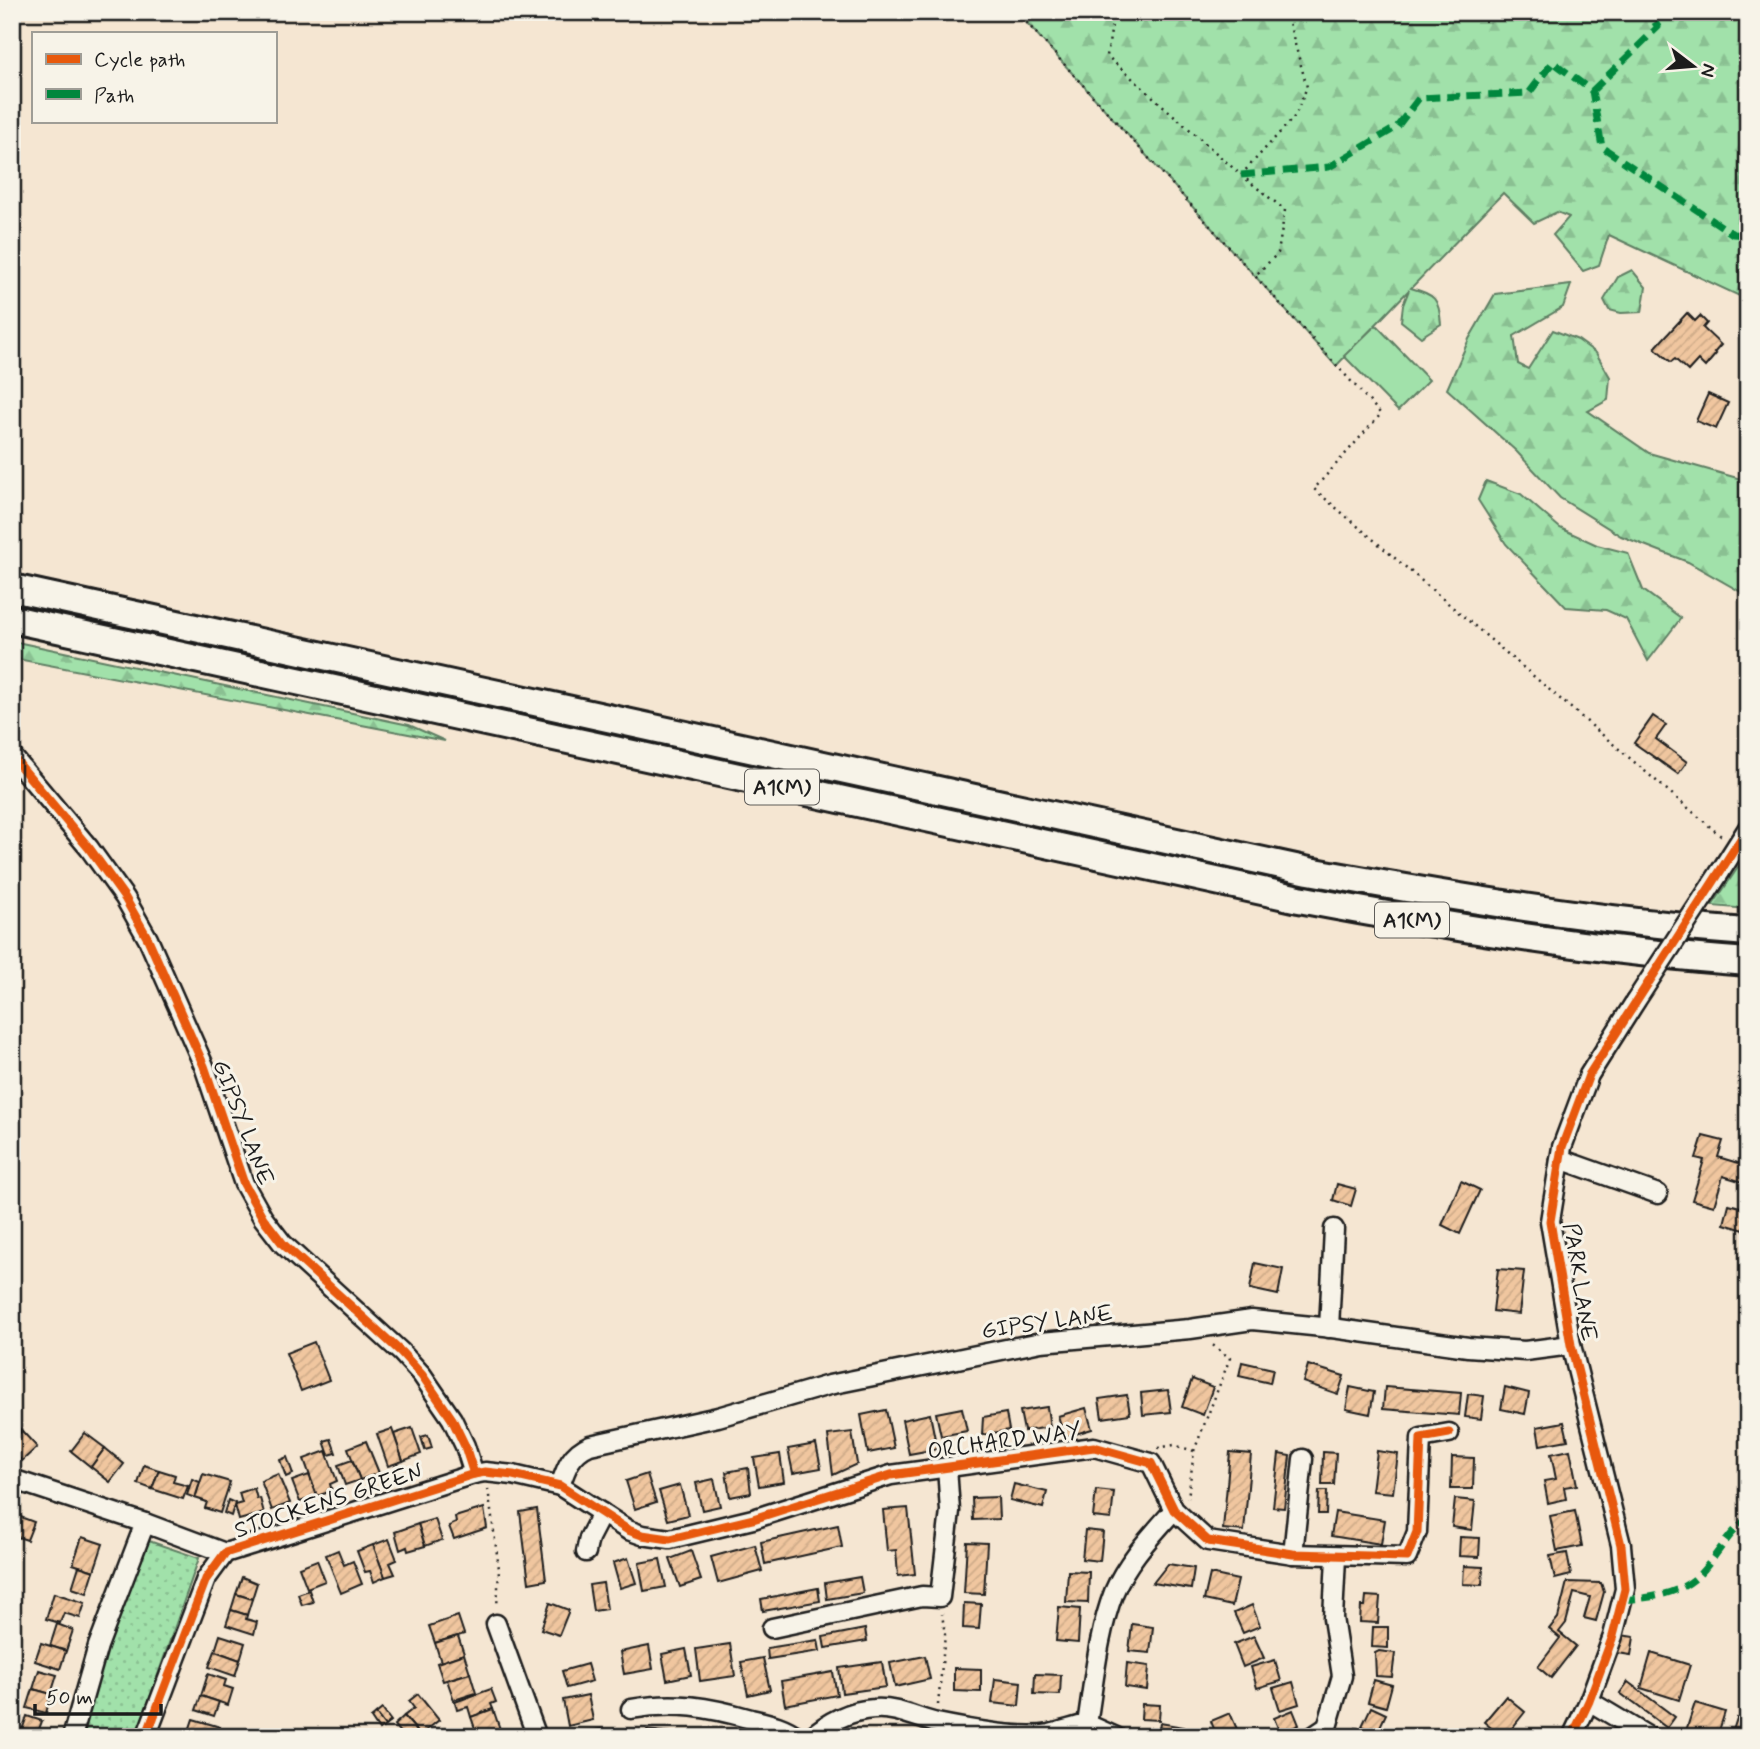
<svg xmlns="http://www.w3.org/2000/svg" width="1760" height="1749" font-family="Mynerve,sans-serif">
  <defs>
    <pattern id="grass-dots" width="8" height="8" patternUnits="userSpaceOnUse" patternTransform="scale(1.75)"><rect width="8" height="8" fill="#a1e1aa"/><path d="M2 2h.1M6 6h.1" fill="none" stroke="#8ac092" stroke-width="1.8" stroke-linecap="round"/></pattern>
    <pattern id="forest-firs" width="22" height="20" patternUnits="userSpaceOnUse" patternTransform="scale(1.75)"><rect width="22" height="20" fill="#a1e1aa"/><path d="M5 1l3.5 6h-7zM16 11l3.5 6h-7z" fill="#8ac092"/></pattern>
    <pattern id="building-hatch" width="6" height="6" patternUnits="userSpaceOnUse" patternTransform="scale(1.75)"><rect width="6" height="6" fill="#f0c69f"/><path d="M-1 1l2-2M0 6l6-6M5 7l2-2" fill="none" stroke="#cdaa88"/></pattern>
  </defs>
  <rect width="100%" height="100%" fill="#f5e6d2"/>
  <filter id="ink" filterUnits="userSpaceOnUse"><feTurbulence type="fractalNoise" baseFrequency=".0143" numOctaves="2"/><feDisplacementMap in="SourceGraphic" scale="14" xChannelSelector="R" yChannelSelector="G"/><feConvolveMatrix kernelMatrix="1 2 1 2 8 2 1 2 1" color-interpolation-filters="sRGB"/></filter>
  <g filter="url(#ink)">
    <polygon fill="url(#grass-dots)" stroke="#5e7e63" stroke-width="2" points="149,1541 199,1558 136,1737 81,1737 107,1643"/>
    <g fill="url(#forest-firs)" stroke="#5e7e63" stroke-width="2">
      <path d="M1017,12H1748V300L1609,235L1599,265L1583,271L1553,235L1569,217L1557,212L1534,223L1503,193L1411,288C1435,295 1439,298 1441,324L1421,337L1401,321L1403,305L1409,290L1336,366Z"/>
      <polygon points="1632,270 1646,287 1642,312 1621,313 1609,310 1604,300 1618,277"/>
      <polygon points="1571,285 1563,307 1514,336 1518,364 1528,369 1553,330 1578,340 1596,353 1610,377 1608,400 1588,411 1649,453 1748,481 1748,584 1741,592 1688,562 1621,536 1560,498 1516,451 1447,389 1469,339 1495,294"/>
      <polygon points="1486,481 1521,494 1560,528 1597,545 1628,553 1643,590 1681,618 1648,661 1626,619 1606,610 1566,607 1506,544 1478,500"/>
      <polygon points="12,641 409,725 445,741 12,658"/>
      <polygon points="1745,857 1748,857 1748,909 1712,906"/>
    </g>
    <polygon fill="#a1e1aa" stroke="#5e7e63" stroke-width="2" points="1376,325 1429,380 1398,411 1344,356"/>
    <g fill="url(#building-hatch)" stroke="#1c1c1c" stroke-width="2">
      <polygon points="1687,313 1695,321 1700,316 1707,323 1703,328 1721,345 1714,353 1716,354 1705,367 1698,360 1688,371 1675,359 1671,362 1655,348"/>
      <polygon points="1708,394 1728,403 1716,429 1696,421"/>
      <polygon points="1653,716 1666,725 1656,739 1687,762 1678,774 1634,743"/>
      <polygon points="1703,1136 1723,1141 1718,1157 1748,1166 1746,1183 1723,1176 1714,1206 1692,1200 1704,1160 1696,1158"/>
      <polygon points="1461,1181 1480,1190 1460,1234 1442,1225"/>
      <polygon points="1337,1184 1356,1189 1351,1206 1333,1200"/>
      <polygon points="1729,1204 1748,1209 1744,1230 1724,1224"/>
      <polygon points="1255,1263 1283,1269 1278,1295 1250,1289"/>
      <polygon points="1498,1269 1524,1271 1519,1314 1493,1311"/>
      <polygon points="314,1342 329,1380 301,1391 286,1353"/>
      <polygon points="1242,1362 1273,1369 1270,1383 1239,1376"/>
      <polygon points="1308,1365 1344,1376 1338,1394 1303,1382"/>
      <polygon points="1192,1379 1213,1387 1203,1415 1182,1407"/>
      <polygon points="1350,1387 1374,1392 1370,1414 1346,1409"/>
      <polygon points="1385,1387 1461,1393 1459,1415 1383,1409"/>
      <polygon points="1505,1387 1529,1393 1525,1414 1501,1409"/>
      <polygon points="1168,1390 1171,1412 1143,1415 1141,1393"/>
      <polygon points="1468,1394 1484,1396 1481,1419 1465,1417"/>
      <polygon points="1127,1395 1130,1414 1102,1418 1099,1399"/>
      <polygon points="1047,1407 1050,1427 1024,1431 1020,1411"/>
      <polygon points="962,1408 967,1431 941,1436 936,1413"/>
      <polygon points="1086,1408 1092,1429 1065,1437 1058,1416"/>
      <polygon points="886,1410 894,1448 868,1453 861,1415"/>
      <polygon points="1006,1413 1009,1430 982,1435 983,1417"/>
      <polygon points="930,1414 937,1449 909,1454 902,1420"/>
      <polygon points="12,1421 22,1431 12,1440"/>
      <polygon points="1564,1422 1568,1440 1540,1445 1537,1427"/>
      <polygon points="412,1428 421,1454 403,1461 394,1434"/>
      <polygon points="392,1429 403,1461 388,1466 377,1434"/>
      <polygon points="22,1431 37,1447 22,1461 12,1451 12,1440"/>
      <polygon points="852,1432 857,1464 833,1475 828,1435"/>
      <polygon points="85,1433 105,1448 91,1467 71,1451"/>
      <polygon points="428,1435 432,1448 425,1450 421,1437"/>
      <polygon points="331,1439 336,1453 329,1455 324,1441"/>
      <polygon points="366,1441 379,1473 360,1480 348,1448"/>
      <polygon points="816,1444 821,1468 793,1473 788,1449"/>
      <polygon points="105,1448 124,1464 110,1482 91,1467"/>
      <polygon points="1570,1450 1577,1485 1564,1487 1566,1499 1548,1503 1544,1481 1556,1479 1551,1454"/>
      <polygon points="326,1451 337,1481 330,1484 332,1491 317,1496 304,1459"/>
      <polygon points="1377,1451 1398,1454 1393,1493 1372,1491"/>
      <polygon points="1230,1452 1251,1454 1244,1531 1223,1529"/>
      <polygon points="1323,1452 1336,1453 1334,1485 1322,1485"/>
      <polygon points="780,1454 784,1482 759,1486 754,1458"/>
      <polygon points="1279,1454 1290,1456 1284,1508 1273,1507"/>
      <polygon points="287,1457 293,1474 286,1477 280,1460"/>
      <polygon points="1452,1457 1474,1458 1473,1489 1451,1489"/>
      <polygon points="352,1460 360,1480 345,1485 338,1465"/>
      <polygon points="144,1465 159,1470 152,1489 138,1484"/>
      <polygon points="748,1468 751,1493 730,1497 726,1472"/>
      <polygon points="159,1470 175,1475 173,1482 188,1486 183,1499 152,1489"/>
      <polygon points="203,1474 230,1482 220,1513 205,1508 207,1502 195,1498"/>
      <polygon points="278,1474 290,1503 272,1510 261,1481"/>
      <polygon points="647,1474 656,1502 635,1509 626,1481"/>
      <polygon points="309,1475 317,1496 300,1502 292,1481"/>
      <polygon points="192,1479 200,1482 195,1498 187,1495"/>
      <polygon points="714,1479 720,1506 702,1510 696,1483"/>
      <polygon points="1014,1484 1047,1492 1043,1508 1010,1500"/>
      <polygon points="680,1485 688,1515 668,1520 659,1491"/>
      <polygon points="254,1488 257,1499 260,1498 264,1513 239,1520 235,1505 242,1503 239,1493"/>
      <polygon points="1096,1490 1114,1492 1111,1519 1093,1517"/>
      <polygon points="1319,1491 1327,1491 1326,1514 1318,1514"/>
      <polygon points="998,1497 999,1519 973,1520 972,1498"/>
      <polygon points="1455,1499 1475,1501 1472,1530 1452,1527"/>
      <polygon points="228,1500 235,1503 231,1516 224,1513"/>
      <polygon points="484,1508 487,1528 454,1539 449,1526 456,1523 455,1517"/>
      <polygon points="908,1508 915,1574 898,1576 896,1550 887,1551 883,1510"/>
      <polygon points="537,1509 546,1580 529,1583 520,1512"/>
      <polygon points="1575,1511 1582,1546 1557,1551 1550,1516"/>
      <polygon points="1335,1512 1385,1520 1381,1544 1331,1536"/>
      <polygon points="18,1516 34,1522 27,1540 12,1535"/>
      <polygon points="435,1519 442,1540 425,1546 418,1524"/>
      <polygon points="418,1524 425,1546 408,1551 407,1547 400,1550 395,1532"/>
      <polygon points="838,1525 842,1547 765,1564 761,1542"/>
      <polygon points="1085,1530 1103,1532 1100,1561 1082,1559"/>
      <polygon points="82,1537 103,1544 94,1571 73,1564"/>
      <polygon points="1460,1537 1480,1538 1479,1557 1459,1556"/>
      <polygon points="389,1539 397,1560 390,1563 395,1574 385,1577 373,1545"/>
      <polygon points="967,1542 987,1543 984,1594 964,1593"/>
      <polygon points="373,1545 385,1577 374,1582 370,1571 365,1572 357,1551"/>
      <polygon points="755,1545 762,1571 718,1583 711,1557"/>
      <polygon points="338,1550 344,1565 353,1561 362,1584 341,1593 326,1555"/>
      <polygon points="691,1551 701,1580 680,1587 670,1559"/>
      <polygon points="1567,1553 1571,1575 1555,1579 1550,1556"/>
      <polygon points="628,1558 636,1583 620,1588 613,1563"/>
      <polygon points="660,1559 666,1587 644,1591 639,1563"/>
      <polygon points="317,1560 325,1581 307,1588 299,1567"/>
      <polygon points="1168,1564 1194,1568 1191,1589 1153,1583"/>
      <polygon points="79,1566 94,1571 87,1593 72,1588"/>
      <polygon points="1464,1566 1483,1567 1482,1585 1463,1584"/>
      <polygon points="1068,1571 1089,1572 1088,1603 1066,1602"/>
      <polygon points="1210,1574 1238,1580 1232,1606 1204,1600"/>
      <polygon points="242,1577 257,1583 252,1599 236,1594"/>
      <polygon points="860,1577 863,1593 827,1599 825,1583"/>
      <polygon points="1567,1582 1601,1583 1604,1592 1596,1621 1584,1618 1590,1597 1574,1593 1566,1623 1559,1632 1576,1646 1551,1678 1538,1667 1560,1638 1549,1629 1558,1618"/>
      <polygon points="603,1583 607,1609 593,1611 589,1585"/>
      <polygon points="818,1588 820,1601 763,1611 761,1599"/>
      <polygon points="309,1590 313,1602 302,1605 298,1594"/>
      <polygon points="54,1593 85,1603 80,1618 64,1613 60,1623 46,1619"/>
      <polygon points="236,1594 252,1599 247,1615 231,1610"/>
      <polygon points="1366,1596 1380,1597 1378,1623 1360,1622 1361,1606 1365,1606"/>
      <polygon points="550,1603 569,1610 559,1635 541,1629"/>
      <polygon points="964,1603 981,1604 979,1629 963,1628"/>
      <polygon points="1252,1605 1260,1626 1243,1633 1234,1613"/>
      <polygon points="1059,1607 1080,1609 1078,1643 1056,1641"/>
      <polygon points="231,1610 247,1615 246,1619 257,1622 254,1634 226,1625"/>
      <polygon points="458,1616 464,1634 435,1643 429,1626"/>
      <polygon points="57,1624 73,1630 66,1651 50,1646"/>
      <polygon points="1132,1624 1153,1627 1150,1653 1129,1651"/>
      <polygon points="1373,1627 1388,1627 1388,1648 1372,1647"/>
      <polygon points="865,1629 867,1641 825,1648 823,1637"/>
      <polygon points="220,1635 245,1643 240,1660 215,1651"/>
      <polygon points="1621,1635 1634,1637 1631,1655 1617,1653"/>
      <polygon points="458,1636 464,1654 441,1662 435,1643"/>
      <polygon points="1254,1636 1264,1658 1243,1667 1234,1644"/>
      <polygon points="818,1640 820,1651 768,1659 767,1648"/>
      <polygon points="41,1643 66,1651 60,1669 35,1661"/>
      <polygon points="730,1644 735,1676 700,1681 696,1649"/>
      <polygon points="649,1646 653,1669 624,1674 620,1652"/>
      <polygon points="686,1649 691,1675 667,1680 662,1654"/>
      <polygon points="215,1651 240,1660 235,1676 209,1667"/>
      <polygon points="1379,1651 1395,1653 1392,1677 1376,1676 1375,1653"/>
      <polygon points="1651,1653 1690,1665 1679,1700 1641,1688"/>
      <polygon points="464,1654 470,1673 443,1681 437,1663"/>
      <polygon points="925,1656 930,1679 895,1687 890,1663"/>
      <polygon points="763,1658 770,1690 748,1695 741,1662"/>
      <polygon points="1275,1660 1281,1681 1257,1688 1251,1667"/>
      <polygon points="882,1662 886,1687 842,1693 839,1668"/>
      <polygon points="1127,1663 1149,1666 1147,1690 1125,1687"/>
      <polygon points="587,1664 592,1681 567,1688 562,1671"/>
      <polygon points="954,1668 981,1669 981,1692 954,1691"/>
      <polygon points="39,1670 57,1675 51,1694 33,1689"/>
      <polygon points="833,1672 837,1695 785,1705 781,1681"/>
      <polygon points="470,1673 476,1693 454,1700 447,1680"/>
      <polygon points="208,1674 226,1680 224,1686 233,1689 228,1705 201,1696"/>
      <polygon points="1035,1674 1061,1675 1060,1695 1034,1694"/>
      <polygon points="995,1679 1021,1682 1019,1706 992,1703"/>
      <polygon points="1374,1680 1392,1685 1386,1707 1368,1702"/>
      <polygon points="1293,1682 1299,1704 1280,1710 1273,1688"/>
      <polygon points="1628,1682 1675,1717 1667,1728 1620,1693"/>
      <polygon points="33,1689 51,1694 46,1713 27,1708"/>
      <polygon points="491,1689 496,1702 491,1704 493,1709 471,1717 468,1707 457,1710 455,1702"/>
      <polygon points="418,1694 439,1720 420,1735 404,1716 414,1708 409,1701"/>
      <polygon points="588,1695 593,1720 568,1726 563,1700"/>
      <polygon points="201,1696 219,1702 214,1716 196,1710"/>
      <polygon points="1506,1696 1525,1712 1505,1737 1502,1737 1484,1722"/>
      <polygon points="1695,1703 1725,1712 1717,1737 1684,1737"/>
      <polygon points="1142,1704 1160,1705 1159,1720 1141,1719"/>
      <polygon points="1371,1707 1386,1714 1377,1733 1362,1726"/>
      <polygon points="382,1709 391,1721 385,1726 376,1714"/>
      <polygon points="493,1709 502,1735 478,1737 471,1717"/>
      <polygon points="1293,1710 1299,1725 1280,1733 1274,1718"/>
      <polygon points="1230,1713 1240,1736 1217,1737 1211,1721"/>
      <polygon points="376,1714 385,1726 379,1730 371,1718"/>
      <polygon points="27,1716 42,1721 36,1737 21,1733"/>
      <polygon points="404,1716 420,1735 419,1737 398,1737 401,1734 394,1725"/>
      <polygon points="1737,1718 1748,1722 1748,1737 1731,1737"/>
      <polygon points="193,1719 220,1727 217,1737 198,1737 188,1734"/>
      <polygon points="1160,1723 1184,1727 1183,1737 1158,1737"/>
      <polygon points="1356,1728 1372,1735 1372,1737 1353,1737"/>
      <polygon points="601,1729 602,1737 581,1737 581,1732"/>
      <polygon points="647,1730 673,1733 672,1737 646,1737"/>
    </g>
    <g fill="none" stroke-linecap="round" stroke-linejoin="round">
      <g stroke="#1c1c1c" stroke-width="23">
        <g id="minor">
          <polyline points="12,756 89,848 125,898 148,939 204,1066 244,1184 263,1218 283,1244 401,1352 422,1375 452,1419 465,1446 474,1474"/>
          <polyline points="1720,872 1748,828"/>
          <polyline points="1560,1159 1658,1194"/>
          <polyline points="1329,1328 1334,1229"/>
          <polyline points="12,1479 145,1523 225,1553"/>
          <path d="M560,1486C566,1468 571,1453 590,1445L718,1417L829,1385L1041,1342L1190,1329L1252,1320L1332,1328L1468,1347L1525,1351L1571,1345"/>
          <polyline points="586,1552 589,1538 602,1513"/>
          <polyline points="1293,1554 1303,1459"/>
          <polyline points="496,1624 537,1737"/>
          <polyline points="772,1628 922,1596 940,1597 950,1511 947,1467"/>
          <polyline points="1589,1701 1649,1737"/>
          <path d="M631,1709C675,1701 709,1707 751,1719C768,1723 784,1726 798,1737"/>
          <polyline points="1087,1724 1116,1737"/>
          <polyline points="72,1737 98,1646 145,1523"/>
          <polyline points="146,1737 206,1579 225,1553 474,1474 485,1472 513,1475 560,1486 628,1530 642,1535 670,1539 753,1519 891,1475 1094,1447 1151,1463 1174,1510 1208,1541 1293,1554 1407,1557 1417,1532 1421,1438 1449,1433"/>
          <path d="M811,1737C828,1722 851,1710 874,1709C896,1707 916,1718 937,1723C966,1729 1022,1739 1050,1734C1062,1731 1075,1727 1087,1724C1094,1681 1098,1633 1114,1592C1127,1561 1152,1535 1174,1510"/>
          <polyline points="1312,1737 1327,1727 1342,1676 1333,1618 1336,1557"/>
          <polyline points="1572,1737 1589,1701 1613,1636 1625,1589 1621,1545 1571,1345 1550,1221 1562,1147 1589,1075 1635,1002"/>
        </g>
      </g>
      <g stroke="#1c1c1c" stroke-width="32">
        <g id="highway">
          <path d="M12,588L1309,871C1454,897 1600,922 1748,932"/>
          <path d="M12,619L1299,899C1448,927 1597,951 1748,962"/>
        </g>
      </g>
      <g stroke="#1c1c1c" stroke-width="2.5" stroke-dasharray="2 5" stroke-linecap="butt">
        <polyline points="1017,12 1255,276"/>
        <polyline points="1114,12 1107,56 1241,175 1285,210 1278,253 1255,276 1381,414 1314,489 1721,836"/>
        <polyline points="1241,175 1295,116 1307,87 1286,12"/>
        <polyline points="1158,1448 1174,1445 1194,1451 1188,1498"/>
        <polyline points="1194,1451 1230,1358 1210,1343"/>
        <polyline points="488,1489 499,1569 497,1607"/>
        <polyline points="938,1705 945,1635 942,1614"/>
      </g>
      <use href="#minor" stroke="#f7f3e8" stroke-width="18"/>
      <use href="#highway" stroke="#f7f3e8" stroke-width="26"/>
      <g stroke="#1c1c1c" stroke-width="23" stroke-linecap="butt">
        <polyline id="minor-bridge" points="1635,1002 1720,872"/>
      </g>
      <use href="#minor-bridge" stroke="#f7f3e8" stroke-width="18"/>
      <g stroke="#00873e" stroke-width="7" stroke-dasharray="14 7" stroke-linecap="butt">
        <polyline points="1592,91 1658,27 1648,12"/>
        <polyline points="1241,175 1329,167 1397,127 1419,98 1529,93 1553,62 1592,91 1602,147 1733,234 1748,235"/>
        <path d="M1622,1600C1649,1598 1678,1595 1698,1576C1716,1558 1727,1534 1748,1518"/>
      </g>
      <g stroke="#f7f3e8" stroke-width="13">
        <g id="cycleway">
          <polyline points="12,756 89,848 125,898 148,939 204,1066 244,1184 263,1218 283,1244 401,1352 422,1375 452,1419 465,1446 474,1474"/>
          <polyline points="146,1737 206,1579 225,1553 474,1474 485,1472 513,1475 560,1486 628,1530 642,1535 670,1539 753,1519 891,1475 1094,1447 1151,1463 1174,1510 1208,1541 1293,1554 1407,1557 1417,1532 1421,1438 1449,1433"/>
          <polyline points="1572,1737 1589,1701 1613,1636 1625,1589 1621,1545 1571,1345 1550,1221 1562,1147 1589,1075 1748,828"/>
        </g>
      </g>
      <use href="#cycleway" stroke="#e8590c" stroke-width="9"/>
    </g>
  </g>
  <g text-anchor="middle" stroke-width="6" stroke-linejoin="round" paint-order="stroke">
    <g fill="#f7f3e8" stroke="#5e5c59" stroke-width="2">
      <rect x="745" y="769.5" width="74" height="35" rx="5"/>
      <rect x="1375" y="902.5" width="74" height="35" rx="5"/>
    </g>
    <g font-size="21" font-weight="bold" fill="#1c1c1c">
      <text x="782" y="794">A1(M)</text>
      <text x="1412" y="927">A1(M)</text>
    </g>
    <g font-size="23" fill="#1c1c1c" stroke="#f7f3e8">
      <text transform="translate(244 1122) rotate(69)" y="8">GIPSY LANE</text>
      <text transform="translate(1581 1282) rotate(81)" y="8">PARK LANE</text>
      <text transform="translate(1047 1321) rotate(-8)" y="8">GIPSY LANE</text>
      <text transform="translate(1004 1440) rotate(-8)" y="8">ORCHARD WAY</text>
      <text transform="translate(328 1500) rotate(-18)" y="8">STOCKENS GREEN</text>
    </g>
  </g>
  <rect width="1760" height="1749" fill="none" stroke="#f7f3e8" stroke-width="42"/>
  <rect x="21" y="21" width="1718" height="1707" fill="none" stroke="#1c1c1c" stroke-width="2.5" filter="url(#ink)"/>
  <rect x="32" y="32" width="245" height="91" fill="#f7f3e8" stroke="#9f9d96" stroke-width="2"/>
  <rect x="46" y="54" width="35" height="10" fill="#e8590c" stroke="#9f9d96" stroke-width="2"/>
  <text x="94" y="66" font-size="21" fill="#1c1c1c">Cycle path</text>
  <rect x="46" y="89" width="35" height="10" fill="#00873e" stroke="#9f9d96" stroke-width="2"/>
  <text x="94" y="102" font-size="21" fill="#1c1c1c">Path</text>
  <g transform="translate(1693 66) rotate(106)" stroke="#f7f3e8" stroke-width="5" paint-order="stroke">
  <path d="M0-5L12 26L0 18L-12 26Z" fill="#1c1c1c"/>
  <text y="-10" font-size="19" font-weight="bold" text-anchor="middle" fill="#1c1c1c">N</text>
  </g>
  <path d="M35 1704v10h126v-10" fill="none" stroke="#1c1c1c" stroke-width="3.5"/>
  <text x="46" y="1704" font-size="21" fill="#1c1c1c" stroke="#f7f3e8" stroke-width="5" paint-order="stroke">50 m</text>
</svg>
